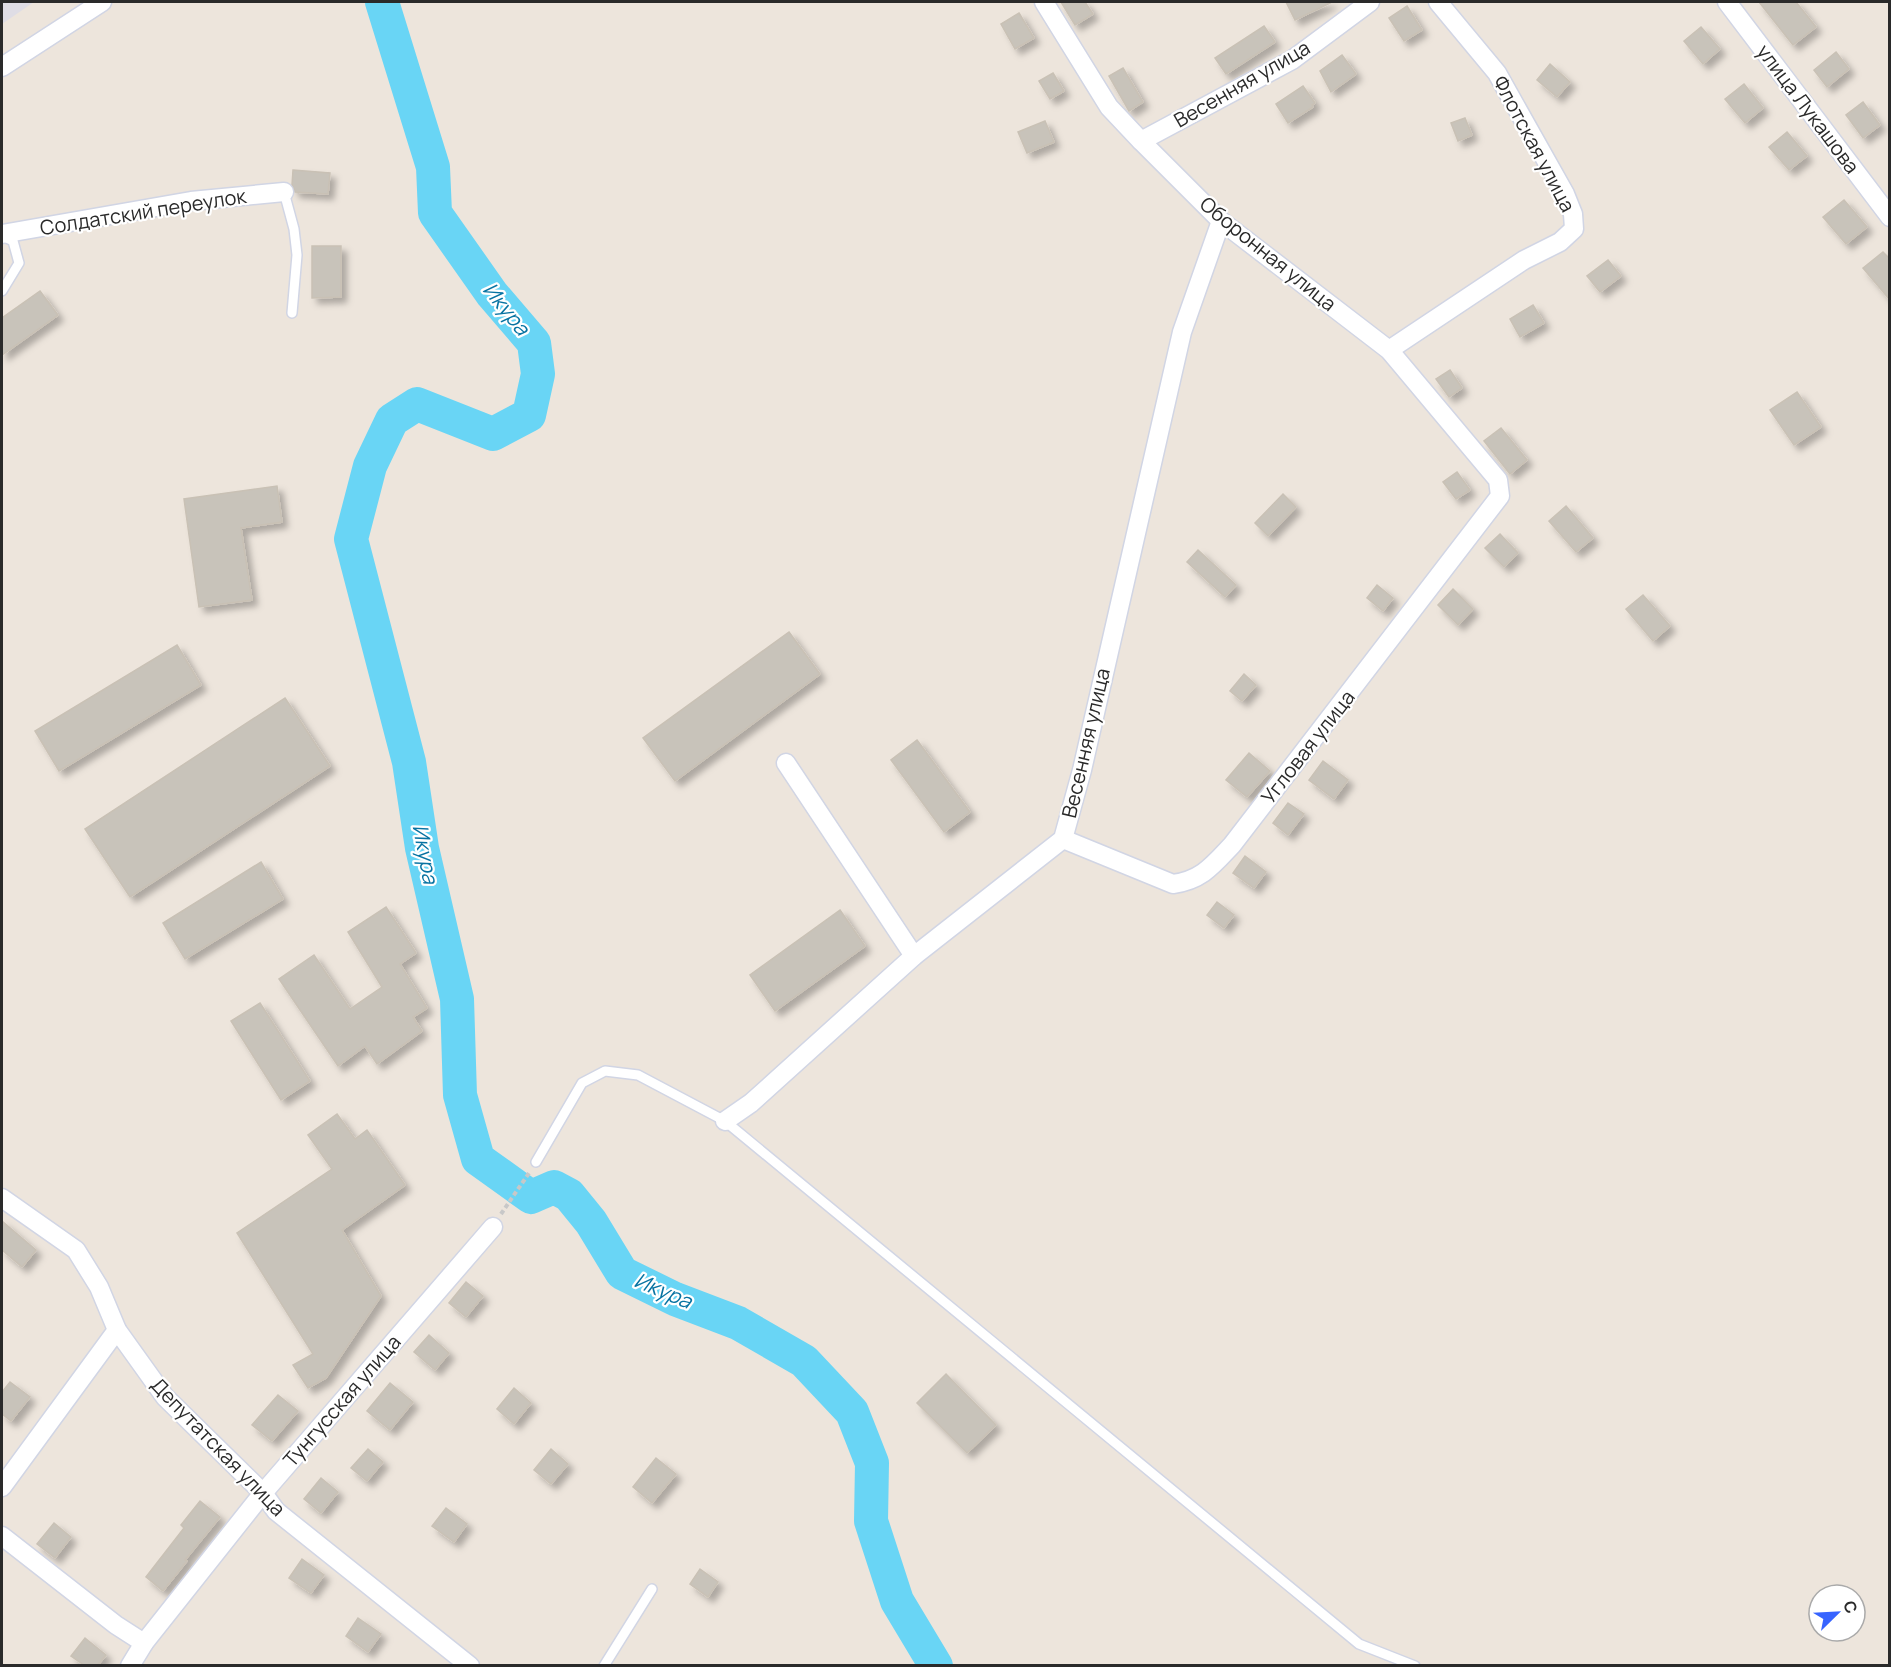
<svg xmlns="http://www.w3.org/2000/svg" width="1891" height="1667" font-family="Manrope,sans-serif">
  <defs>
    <filter id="shadow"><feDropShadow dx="5.5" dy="5.5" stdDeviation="3" flood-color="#0004"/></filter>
  </defs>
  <rect width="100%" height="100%" fill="#ede5dc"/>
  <polygon fill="#dfdde5" points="2,2 34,2 2,24"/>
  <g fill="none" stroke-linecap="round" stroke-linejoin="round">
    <polyline stroke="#69d5f5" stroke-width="34" points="382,2 433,167 435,213 492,294 534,343 538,374 529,415 493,434 417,404 392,420 370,466 351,539 409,762 422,848 457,999 460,1095 478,1159 531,1197 554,1187 569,1195 591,1222 622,1273 675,1299 738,1323 804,1361 852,1412 872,1463 871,1521 897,1601 936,1666"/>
  </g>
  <g fill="#c8c3ba" stroke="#c9c1b5" stroke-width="1.5" filter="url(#shadow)">
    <polygon points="1061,2 1085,2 1093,14 1075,25"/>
    <polygon points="1286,2 1332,2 1295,20"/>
    <polygon points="1759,2 1796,2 1816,27 1793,45"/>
    <polygon points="1407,6 1422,30 1404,41 1389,18"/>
    <polygon points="1019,13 1034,38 1015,49 1001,24"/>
    <polygon points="1264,26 1275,42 1226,74 1215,58"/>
    <polygon points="1701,27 1720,49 1703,64 1684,41"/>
    <polygon points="1836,52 1849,69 1827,87 1814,70"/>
    <polygon points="1342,55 1356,74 1331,92 1320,71"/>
    <polygon points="1550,64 1570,82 1557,97 1537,80"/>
    <polygon points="1123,68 1143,102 1129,111 1109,76"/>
    <polygon points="1053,73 1064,91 1050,99 1039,81"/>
    <polygon points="1744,84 1763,108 1745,123 1725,99"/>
    <polygon points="1303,86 1315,103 1312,105 1313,107 1288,123 1276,104"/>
    <polygon points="1863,102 1880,125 1863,138 1846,115"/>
    <polygon points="1465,118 1472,135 1458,141 1451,123"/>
    <polygon points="1045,121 1054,142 1027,153 1018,132"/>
    <polygon points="1787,132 1807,156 1789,170 1769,147"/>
    <polygon points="293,170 330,173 328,194 295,192 292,185"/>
    <polygon points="1844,200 1867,227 1846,244 1823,217"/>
    <polygon points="312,246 341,246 341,297 312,298"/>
    <polygon points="1883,252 1890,259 1890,300 1863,268"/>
    <polygon points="1608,260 1621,276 1600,292 1587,276"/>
    <polygon points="40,291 58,315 2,355 2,318"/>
    <polygon points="1533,305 1544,323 1520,337 1510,319"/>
    <polygon points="1450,370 1462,388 1449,397 1436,379"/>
    <polygon points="1797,392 1821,427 1794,445 1770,410"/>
    <polygon points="1501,428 1527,460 1510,474 1484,441"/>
    <polygon points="1457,472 1470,490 1456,499 1443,482"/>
    <polygon points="277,486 282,522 241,528 252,600 199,607 184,499"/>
    <polygon points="1283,494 1296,507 1268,536 1255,523"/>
    <polygon points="1566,506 1593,538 1576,552 1549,521"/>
    <polygon points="1500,534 1518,553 1504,567 1485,548"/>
    <polygon points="1198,550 1236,585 1225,597 1187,562"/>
    <polygon points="1377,585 1393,598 1383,611 1367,598"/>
    <polygon points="1453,589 1473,609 1458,625 1438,605"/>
    <polygon points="1643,595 1670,626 1653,641 1626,609"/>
    <polygon points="789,632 820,674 675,781 643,738"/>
    <polygon points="177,645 201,685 59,771 35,731"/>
    <polygon points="1244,674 1256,685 1242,701 1230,691"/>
    <polygon points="285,698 330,766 130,897 85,829"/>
    <polygon points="917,740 970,812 944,832 891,760"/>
    <polygon points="1249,753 1270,771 1247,797 1226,780"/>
    <polygon points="1323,761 1348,780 1334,799 1309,780"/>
    <polygon points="1288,803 1304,814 1288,835 1273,823"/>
    <polygon points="1245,856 1266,872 1254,888 1233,873"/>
    <polygon points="261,862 283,899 185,959 163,923"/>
    <polygon points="1217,902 1234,915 1224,928 1207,915"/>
    <polygon points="386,907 416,953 400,964 427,1008 413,1017 422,1031 377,1064 365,1046 338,1066 279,979 314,955 350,1009 382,987 348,932"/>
    <polygon points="840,910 865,946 775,1011 750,975"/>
    <polygon points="260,1003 310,1081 281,1100 231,1021"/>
    <polygon points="337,1114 355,1139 367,1130 405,1185 342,1230 381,1296 326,1378 308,1388 293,1365 313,1354 237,1233 332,1169 308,1135"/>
    <polygon points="2,1221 36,1250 22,1267 2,1250"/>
    <polygon points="466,1282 483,1296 466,1317 449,1303"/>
    <polygon points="429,1335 449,1353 435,1370 414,1352"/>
    <polygon points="946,1374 996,1425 967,1453 917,1403"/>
    <polygon points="10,1382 30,1397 11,1421 2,1414 2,1392"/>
    <polygon points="390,1383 413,1402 390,1430 367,1411"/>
    <polygon points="514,1388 531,1403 514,1424 497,1409"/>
    <polygon points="278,1395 298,1411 272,1441 252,1425"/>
    <polygon points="368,1449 383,1462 367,1481 351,1468"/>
    <polygon points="551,1449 568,1464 551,1484 534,1470"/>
    <polygon points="656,1458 676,1474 652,1503 633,1487"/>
    <polygon points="321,1478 338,1492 321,1513 304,1499"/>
    <polygon points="200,1501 220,1517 185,1560 187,1561 163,1591 146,1577 184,1528 181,1525"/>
    <polygon points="446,1508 467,1524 454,1542 432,1526"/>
    <polygon points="54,1523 71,1537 55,1558 37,1544"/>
    <polygon points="302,1559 324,1575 311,1593 289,1578"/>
    <polygon points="700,1569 718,1582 708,1597 690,1584"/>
    <polygon points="358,1618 381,1634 368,1652 346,1636"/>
    <polygon points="85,1638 106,1655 98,1665 84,1665 71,1656"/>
  </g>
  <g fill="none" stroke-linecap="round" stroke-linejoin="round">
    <g stroke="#d1d5e4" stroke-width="12">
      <g id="lane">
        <polyline points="284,192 294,229 297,255 292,313"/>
        <polyline points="2,291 19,263 13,241 4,237"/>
        <polyline points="536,1162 582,1083 605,1071 638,1075 725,1121 1359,1644 1415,1666"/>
        <polyline points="604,1666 652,1589"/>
      </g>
    </g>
    <g stroke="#d1d5e4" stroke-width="21">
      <g id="street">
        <path d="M1044,2L1109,107L1141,141L1221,221L1389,350L1498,480L1500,496L1232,845C1213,865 1202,880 1173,884L1063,839"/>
        <polyline points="1727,2 1890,217"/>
        <polyline points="2,67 102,2"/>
        <polyline points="1141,141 1292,60 1370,2"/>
        <polyline points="2,234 191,201 284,192"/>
        <polyline points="1389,350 1524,260 1560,242 1574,229 1573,214 1565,194 1497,73 1438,2"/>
        <polyline points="786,763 914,956"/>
        <polyline points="725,1121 751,1103 914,956 1063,839 1082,770 1182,332 1221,221"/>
        <polyline points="2,1198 76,1250 99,1287 117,1330 165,1397 263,1493 276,1511 470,1666"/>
        <polyline points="2,1487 117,1330"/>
        <polyline points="2,1536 116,1625 144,1643"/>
        <polyline points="130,1666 144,1643 263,1493 493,1227"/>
      </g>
    </g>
    <polyline stroke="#c8c8c8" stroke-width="4" stroke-dasharray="4.5 3" stroke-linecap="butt" points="501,1214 529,1173"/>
    <use href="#lane" stroke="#fff" stroke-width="9"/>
    <use href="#street" stroke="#fff" stroke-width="18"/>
  </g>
  <g text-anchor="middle" stroke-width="4.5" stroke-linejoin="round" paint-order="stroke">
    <g font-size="20" fill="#2a2a2a" stroke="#fff">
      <text transform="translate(1242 84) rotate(-30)" y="7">Весенняя улица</text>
      <text transform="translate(1808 109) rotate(53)" y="7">улица Лукашова</text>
      <text transform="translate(1534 144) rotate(62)" y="7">Флотская улица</text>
      <text transform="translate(143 212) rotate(-9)" y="7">Солдатский переулок</text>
      <text transform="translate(1268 254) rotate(39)" y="7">Оборонная улица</text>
      <text transform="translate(1086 743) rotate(-77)" y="7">Весенняя улица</text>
      <text transform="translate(1308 747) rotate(-52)" y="7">Угловая улица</text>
      <text transform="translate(342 1401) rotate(-49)" y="7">Тунгусская улица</text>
      <text transform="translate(218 1447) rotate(46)" y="7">Депутатская улица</text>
    </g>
    <g font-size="21" font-style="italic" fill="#0773a2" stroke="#fff">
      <text transform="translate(506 309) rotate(51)" y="7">Икура</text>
      <text transform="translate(425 854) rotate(79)" y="7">Икура</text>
      <text transform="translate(663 1291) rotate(23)" y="7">Икура</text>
    </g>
  </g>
  <rect width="1891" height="1667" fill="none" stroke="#2a2a2a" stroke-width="6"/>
  <g transform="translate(1837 1613) rotate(66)"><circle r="28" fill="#ffffff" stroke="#aaaaaa" stroke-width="1.5"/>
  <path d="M0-4.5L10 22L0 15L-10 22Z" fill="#3764ff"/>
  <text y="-9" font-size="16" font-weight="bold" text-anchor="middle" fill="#2a2a2a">С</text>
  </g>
</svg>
